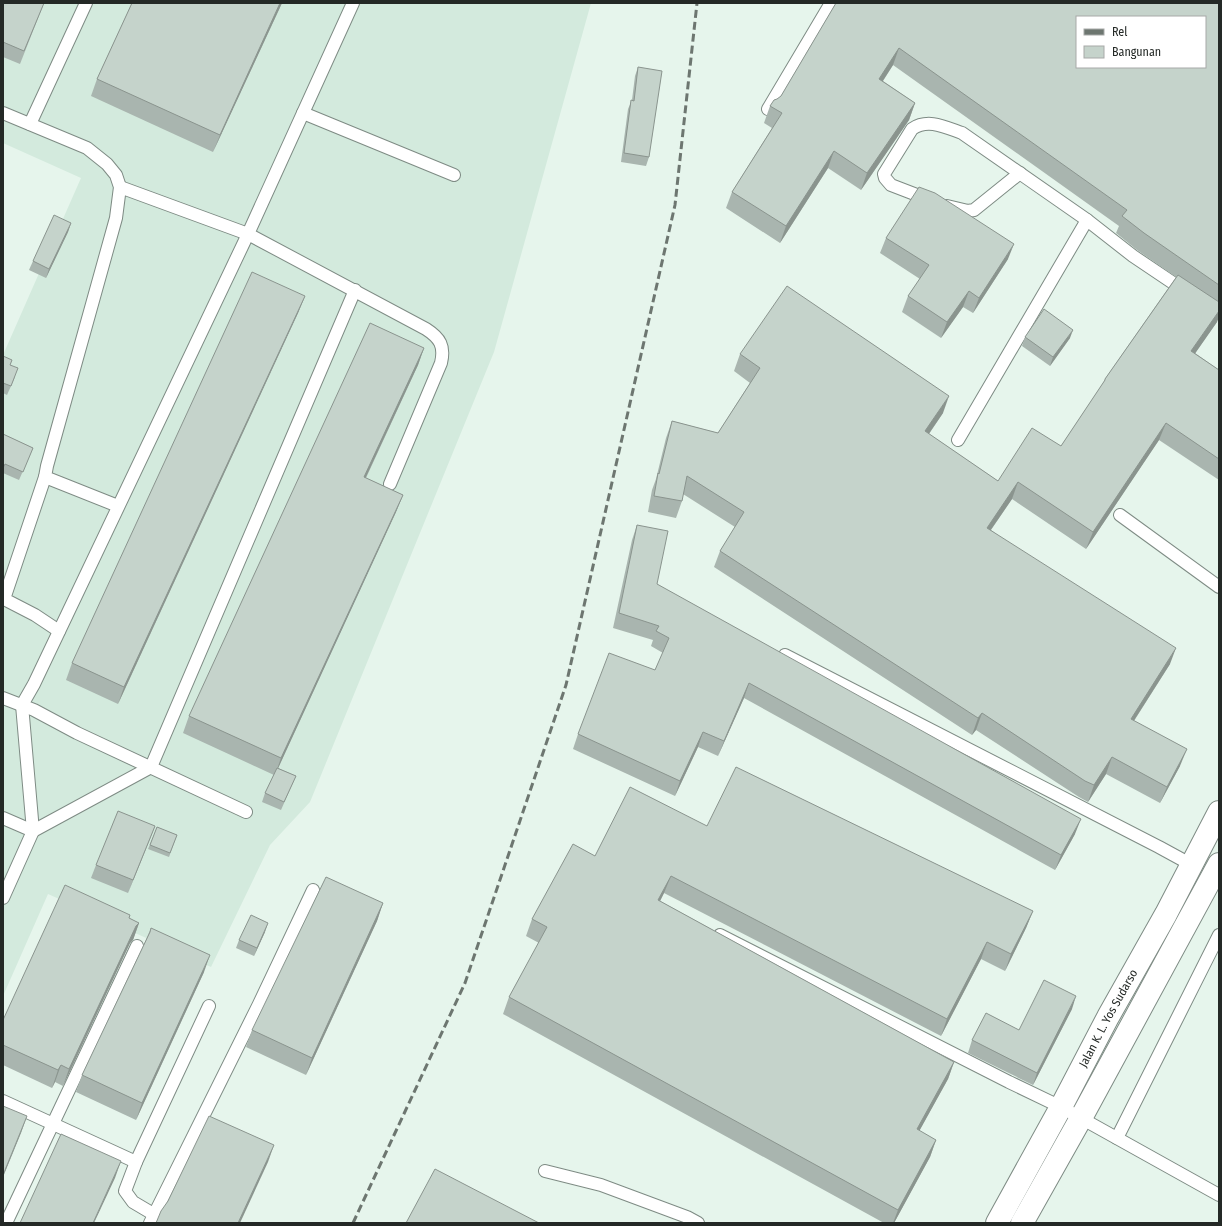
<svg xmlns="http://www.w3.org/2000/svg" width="1222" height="1226" font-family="'Fira Sans Condensed',sans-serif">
  <rect width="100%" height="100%" fill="#e6f5ec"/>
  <polygon fill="#d3eadd" points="3,3 591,3 494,352 310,802 270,845 211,967 48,894 3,996 3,355 81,178 3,143"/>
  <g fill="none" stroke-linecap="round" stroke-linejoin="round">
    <g stroke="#7e8b84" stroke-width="14">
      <g id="lane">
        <polyline points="768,109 831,3"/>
        <polyline points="3,113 87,148 107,164 116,175 120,187 116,218 47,466 45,477 118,506"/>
        <polyline points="303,113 454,175"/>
        <polyline points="30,124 86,3"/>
        <path d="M120,187L248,234L426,329C440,338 445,346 441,363L390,484"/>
        <path d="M930,200L891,185L885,178L884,174L912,129C928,118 945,127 962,133L1087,220"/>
        <polyline points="947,206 968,211 974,210 1020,173"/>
        <polyline points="958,440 1087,220 1133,256 1185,291"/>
        <polyline points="45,477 4,599 35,615 59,631"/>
        <polyline points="1120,515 1219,587"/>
        <polyline points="785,655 1159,847 1192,865"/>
        <polyline points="3,698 34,710 77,733 246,812"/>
        <polyline points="3,818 33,831 151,767 355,290"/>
        <polyline points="3,898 33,831 22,705 34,684 248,234 353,3"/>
        <polyline points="720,935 1009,1082 1061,1107 1219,1195"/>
        <polyline points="3,1101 136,1162 209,1006"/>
        <polyline points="1117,1138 1219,935"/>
        <polyline points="136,1162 125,1191 133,1202 155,1215"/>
        <polyline points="545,1171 601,1185 687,1217 698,1223"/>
        <polyline points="6,1223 137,946"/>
        <polyline points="150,1223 259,1004 313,890"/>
      </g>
    </g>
    <g stroke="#7e8b84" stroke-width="24">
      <g id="highway">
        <path id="s1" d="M997,1223L1061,1107L1108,1017L1166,914L1219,812"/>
        <polyline points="1022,1223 1081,1118 1219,864"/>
      </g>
    </g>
    <use href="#lane" stroke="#fff" stroke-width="12"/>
    <use href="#highway" stroke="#fff" stroke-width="22"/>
    <polyline stroke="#6d7670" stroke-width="3" stroke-dasharray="8 4" stroke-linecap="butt" points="353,1223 465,983 566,685 675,205 697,3"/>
  </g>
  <g fill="#a9b5af">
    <polygon points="3,3 44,3 20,64 3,57"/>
    <polygon points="132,3 282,3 213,152 91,96 97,79"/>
    <polygon points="836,3 1219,4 1219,311 1217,322 1195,353 1219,370 1219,480 1159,440 1086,549 1012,499 991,530 1170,664 1134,721 1180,766 1160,803 1106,774 1088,802 1079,797 976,730 972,735 714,567 720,551 735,527 683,494 682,501 676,518 648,512 652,490 656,479 666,438 672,421 718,433 750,383 734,371 740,354 943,413 929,434 998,481 1061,446 1103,384 1105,379 1176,277 1137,250 1116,233 1119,226 893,65 883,81 915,103 909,120 861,190 828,168 780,243 726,208 732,192 772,128 764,123 770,106 781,96"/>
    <polygon points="638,67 649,157 646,166 621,162 628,109 632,100 635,76"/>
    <polygon points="71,223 68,232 46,278 29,270 33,261"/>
    <polygon points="886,238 1008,259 973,313 963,307 941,338 902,312 908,296 920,279 880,253"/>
    <polygon points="305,296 298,313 118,704 66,680 72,663"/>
    <polygon points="1025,337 1070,338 1050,366 1022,346"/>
    <polygon points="424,348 418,365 366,478 403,495 396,512 278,768 296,776 292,785 281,810 262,802 265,793 274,775 183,733 189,716"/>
    <polygon points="3,356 10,365 15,377 7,395 3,393"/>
    <polygon points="3,434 33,448 19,480 3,473"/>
    <polygon points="637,525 657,584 1075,834 1055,870 744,698 718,756 698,747 675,796 573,749 578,734 655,670 663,653 651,646 653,640 613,628 632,540"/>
    <polygon points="155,826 128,893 91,878 96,865"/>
    <polygon points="707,826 1033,911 1026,928 1005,971 981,959 941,1036 664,893 660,901 954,1062 948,1079 919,1131 936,1140 930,1157 894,1223 884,1223 503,1014 509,997 539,943 526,936 532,919 595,856"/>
    <polygon points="157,827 177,835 169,857 148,849"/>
    <polygon points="383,903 377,921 306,1075 246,1047 252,1030"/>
    <polygon points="129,918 139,923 133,940 130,943 63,1086 55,1082 52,1088 3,1065 3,1020"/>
    <polygon points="151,928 204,972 136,1120 76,1092 82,1075 145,942"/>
    <polygon points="265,932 254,956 236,948 239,940"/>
    <polygon points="1072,1009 1033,1085 968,1053 972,1040 1019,1030"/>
  </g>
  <g fill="#8a948e">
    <polygon points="280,3 282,3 213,152 220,135"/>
    <polygon points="899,48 893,65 873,96 879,79"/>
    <polygon points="915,103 909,120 861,190 867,173"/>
    <polygon points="834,151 828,168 780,243 786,226"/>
    <polygon points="71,223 68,232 46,278 49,269"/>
    <polygon points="1014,244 1008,259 973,313 979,298"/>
    <polygon points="969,291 963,307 941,338 947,322"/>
    <polygon points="305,296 298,313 118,704 124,687"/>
    <polygon points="1219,311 1219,317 1217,322 1185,368 1191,351"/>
    <polygon points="1073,330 1070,338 1050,366 1053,357"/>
    <polygon points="424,348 418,365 358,494 364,477"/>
    <polygon points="949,396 943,413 919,448 925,431"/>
    <polygon points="1166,423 1159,440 1086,549 1093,532"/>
    <polygon points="1018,482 1012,499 981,544 987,528"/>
    <polygon points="403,495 396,512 275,775 281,758"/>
    <polygon points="1176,648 1170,664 1124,736 1131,719"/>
    <polygon points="749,683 744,698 718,756 724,741"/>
    <polygon points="982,713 976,730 972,735 978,718"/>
    <polygon points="703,732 698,747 675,796 680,781"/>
    <polygon points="1187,749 1180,766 1160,803 1167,787"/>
    <polygon points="1112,757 1106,774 1088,802 1094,785"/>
    <polygon points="1081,819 1075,834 1055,870 1061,855"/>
    <polygon points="155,826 150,839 128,893 133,880"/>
    <polygon points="671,876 664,893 652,917 658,900"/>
    <polygon points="383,903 377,921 306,1075 312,1058"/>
    <polygon points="1033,911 1026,928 1005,971 1011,954"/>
    <polygon points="139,923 133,940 130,943 63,1086 69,1069 136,926"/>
    <polygon points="268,923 265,932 254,956 257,948"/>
    <polygon points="987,942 981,959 941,1036 947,1019"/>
    <polygon points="210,955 204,972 136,1120 142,1103"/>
    <polygon points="1076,996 1072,1009 1033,1085 1037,1073"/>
    <polygon points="954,1062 948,1079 911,1146 917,1129"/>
    <polygon points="61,1065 55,1082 52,1088 58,1070"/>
    <polygon points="27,1116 21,1133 3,1177 3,1175"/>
    <polygon points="936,1140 930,1157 894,1223 893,1223 898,1210"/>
    <polygon points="274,1145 268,1162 240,1223 238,1223"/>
    <polygon points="121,1161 115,1178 94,1223 93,1223"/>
  </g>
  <g fill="#c5d3cb" stroke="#8a948e" fill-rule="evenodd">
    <polygon points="3,3 44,3 24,51 3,42"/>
    <polygon points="132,3 280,3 220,135 97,79"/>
    <path d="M836,3H1217L1219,4V285L1144,233L1122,216L1127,210L899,48L879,79L915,103L867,173L834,151L786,226L732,192L782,113L770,106L774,100L777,99L781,96ZM1077,17H1205V67H1077Z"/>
    <polygon points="638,67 662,71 649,157 624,153 631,100 634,101"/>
    <polygon points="919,187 935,193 1014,244 979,298 969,291 947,322 908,296 929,265 886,238"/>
    <polygon points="54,215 71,223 49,269 33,261"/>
    <polygon points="252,272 305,296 124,687 72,663"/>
    <polygon points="1178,275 1219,302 1219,311 1191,351 1219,370 1219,459 1166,423 1093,532 1018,482 987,528 1176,648 1131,719 1187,749 1167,787 1112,757 1094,785 1085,781 982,713 978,718 720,551 744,512 687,476 682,501 654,496 658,473 659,474 672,421 718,433 760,368 740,354 787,286 949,396 925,431 998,481 1032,428 1061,446 1105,380 1105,379"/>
    <polygon points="1044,309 1073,330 1053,357 1025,337"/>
    <polygon points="370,323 424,348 364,477 403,495 281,758 189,716"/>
    <polygon points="3,356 12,360 10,365 18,368 11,386 3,383"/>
    <polygon points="3,434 33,448 23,472 5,464 3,468"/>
    <polygon points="637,525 668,531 657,584 1081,819 1061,855 749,683 724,741 703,732 680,781 578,734 609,653 655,670 669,638 656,631 659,626 619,613"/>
    <polygon points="736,767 1033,911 1011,954 987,942 947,1019 671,876 658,900 954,1062 917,1129 936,1140 898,1210 509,997 547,927 532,919 573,844 595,856 630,787 707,826"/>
    <polygon points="277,768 296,776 284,802 265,793"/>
    <polygon points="118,811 155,826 133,880 96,865"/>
    <polygon points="157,827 177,835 170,853 150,845"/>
    <polygon points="326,877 383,903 312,1058 252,1030"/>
    <polygon points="65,885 130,915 129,918 139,923 136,926 69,1069 61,1065 58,1070 3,1045 3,1020"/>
    <polygon points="251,915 268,923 257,948 239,940"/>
    <polygon points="151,928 210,955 142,1103 82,1075 150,932"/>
    <polygon points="1044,980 1076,996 1037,1073 972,1040 986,1013 1019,1030"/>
    <polygon points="3,1106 27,1116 3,1175"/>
    <polygon points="209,1116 274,1145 238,1223 156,1223 161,1211 168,1201"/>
    <polygon points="61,1134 121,1161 93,1223 20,1223"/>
    <polygon points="435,1169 539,1223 406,1223"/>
  </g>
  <g text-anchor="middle" stroke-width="3" stroke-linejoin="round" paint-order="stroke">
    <g font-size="12" fill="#242926" stroke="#fff">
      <text dy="4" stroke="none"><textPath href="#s1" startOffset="233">Jalan K. L. Yos Sudarso</textPath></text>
    </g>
  </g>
  <rect width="1222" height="1226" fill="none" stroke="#242926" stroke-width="8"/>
  <rect x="1076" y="16" width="130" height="52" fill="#ffffff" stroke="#a7a9a8"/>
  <rect x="1084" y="29" width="20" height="6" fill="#6d7670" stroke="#a7a9a8"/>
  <text x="1112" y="36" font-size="12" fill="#242926">Rel</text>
  <rect x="1084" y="46" width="20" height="12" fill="#c5d3cb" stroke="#a7a9a8"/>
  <text x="1112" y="56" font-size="12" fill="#242926">Bangunan</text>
</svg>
